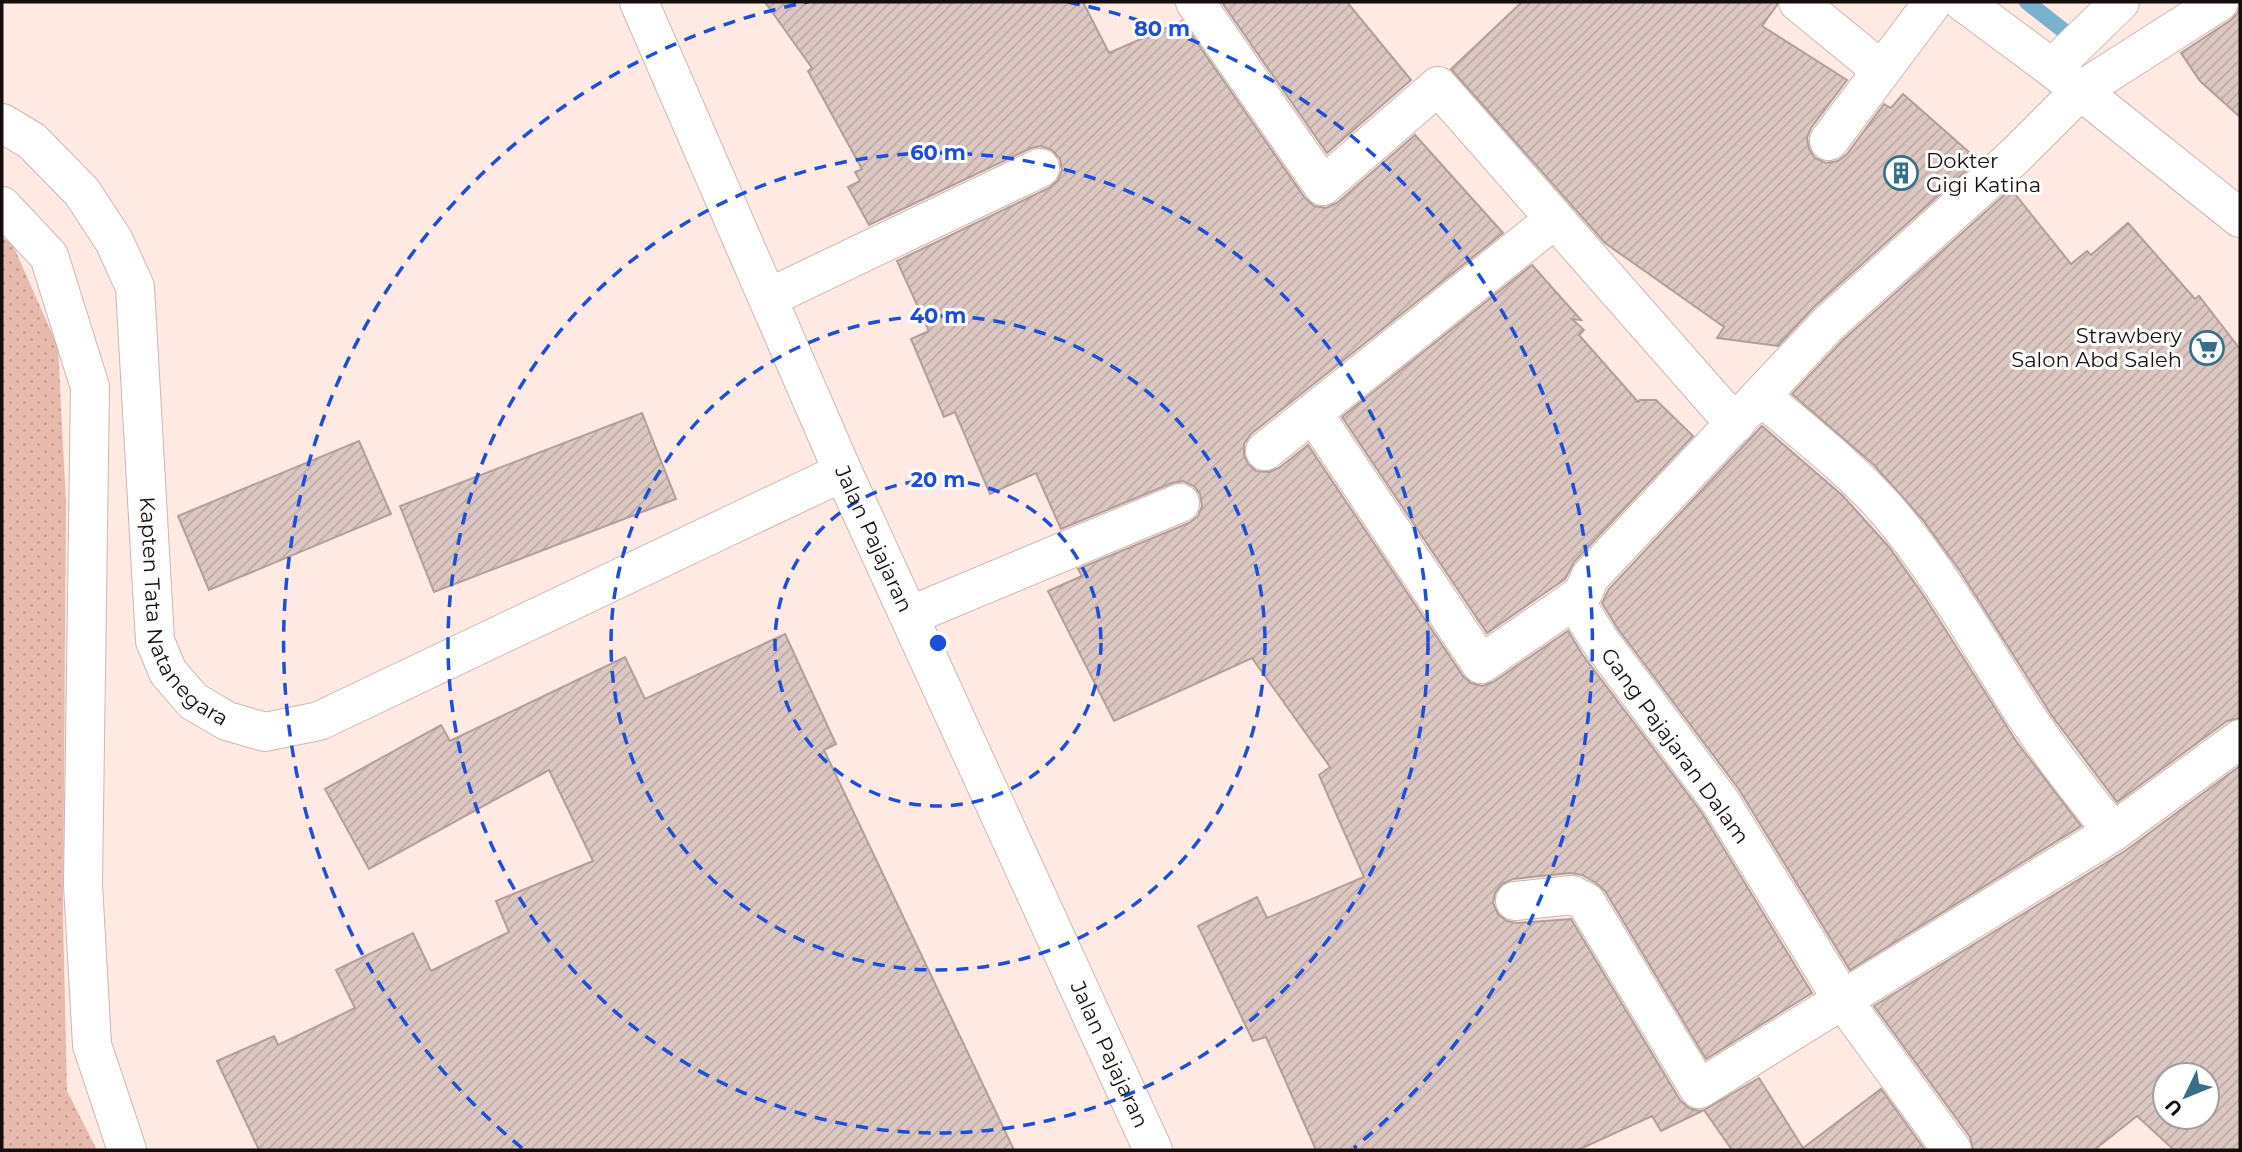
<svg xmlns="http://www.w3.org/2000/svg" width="2242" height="1152" font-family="Montserrat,sans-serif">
  <defs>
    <pattern id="grass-dots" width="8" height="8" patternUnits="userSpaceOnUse" patternTransform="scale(1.75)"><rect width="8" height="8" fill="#e8baae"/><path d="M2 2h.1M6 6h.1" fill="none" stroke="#c69f94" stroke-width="1.8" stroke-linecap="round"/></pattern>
    <pattern id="building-hatch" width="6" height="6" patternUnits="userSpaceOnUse" patternTransform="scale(1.75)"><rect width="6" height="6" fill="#dcc7c2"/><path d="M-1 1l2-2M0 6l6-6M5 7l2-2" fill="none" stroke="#bcaaa5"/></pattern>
  </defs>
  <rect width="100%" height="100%" fill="#fee9e3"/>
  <polygon fill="url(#grass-dots)" points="2,238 12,243 58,347 66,503 63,917 67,1091 97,1150 2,1150"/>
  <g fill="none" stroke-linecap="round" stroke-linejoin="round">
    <polyline stroke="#7ab2ce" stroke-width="16" points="2027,2 2064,31"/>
  </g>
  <g fill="url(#building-hatch)" stroke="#b29e99" stroke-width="2" fill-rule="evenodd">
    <polygon points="765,2 1083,2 1109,53 1182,21 1305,198 1314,206 1326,208 1337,203 1415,135 1503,233 1251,434 1244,444 1244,455 1248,464 1256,471 1269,472 1279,468 1308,445 1463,676 1471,683 1482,686 1493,682 1568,631 1582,654 1702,813 1812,993 1706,1059 1605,891 1596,883 1582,875 1570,873 1513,879 1502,884 1495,893 1493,903 1498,914 1507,921 1517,923 1571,919 1680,1100 1689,1108 1699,1111 1704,1110 1661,1131 1652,1116 1578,1150 1316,1150 1266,1037 1253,1041 1198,926 1257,897 1267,918 1364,877 1319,775 1330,767 1252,658 1114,721 1048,591 1082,576 1078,569 1189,523 1198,516 1202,506 1200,494 1194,486 1183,481 1172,483 1061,529 1036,473 990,494 955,412 944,417 911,339 929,331 897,261 1049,188 1058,180 1062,170 1060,159 1052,150 1041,146 1031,148 869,225 848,187 860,181 855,172 862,169 808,71 812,68"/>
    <polygon points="1227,2 1347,2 1411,80 1327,153 1223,4"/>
    <polygon points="1522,2 1777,2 1777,5 1762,26 1847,80 1811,128 1807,138 1809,149 1815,158 1826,163 1838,161 1847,154 1884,104 1891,108 1903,94 1978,160 1813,308 1778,346 1717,338 1724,327 1605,243 1451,69"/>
    <polygon points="2240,4 2240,117 2200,81 2181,53 2231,20 2238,13"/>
    <polygon points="2011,189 2071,264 2087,251 2091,255 2128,223 2195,299 2199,296 2240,349 2240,718 2227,721 2117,802 2052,716 1960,571 1923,520 1874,465 1792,394 1843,340"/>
    <polygon points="1532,265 1581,320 1572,319 1584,330 1579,335 1638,402 1640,400 1656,400 1693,436 1574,562 1565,579 1487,633 1342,417"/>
    <polygon points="642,413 676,499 434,592 400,506"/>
    <polygon points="1762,426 1843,496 1889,547 1924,596 2016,741 2081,826 1850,970 1738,788 1618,629 1602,603 1609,589"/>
    <polygon points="359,441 391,514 209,590 178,516"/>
    <polygon points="785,634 836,744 824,750 1014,1150 259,1150 217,1061 274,1036 278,1045 355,1008 336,970 413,933 431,971 509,932 496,901 593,861 549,770 369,869 325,789 441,725 450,741 625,657 645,699"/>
    <path d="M2240,766V1150H2174L2137,1116L2094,1150H1973L1970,1137L1874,1006L2125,851ZM2165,1075H2207V1117H2165Z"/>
    <polygon points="1759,1078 1803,1148 1881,1089 1925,1150 1732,1150 1704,1110"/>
  </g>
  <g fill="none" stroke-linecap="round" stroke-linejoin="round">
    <g stroke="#cbb6b1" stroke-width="40">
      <g id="minor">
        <polyline points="1195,2 1323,186 1438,86 1735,424"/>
        <polyline points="1798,2 1881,70"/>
        <polyline points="2052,68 2120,2"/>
        <path id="s1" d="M2,123L32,141L82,192L114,241L135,287L155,641L168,672L193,701L227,721L265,732L319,721L731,525"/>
        <polyline points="1829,141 1933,2"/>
        <polyline points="2,206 49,256 90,387 83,884 92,1045 127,1150"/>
        <polyline points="768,298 1040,168"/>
        <path d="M1761,396C1802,431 1852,470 1887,510C1940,572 1980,645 2024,713C2051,754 2082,793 2113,832"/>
        <polyline points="1313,413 1481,664 1574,600"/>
        <polyline points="1265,451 1555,219"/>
        <polyline points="909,616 1180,503"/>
        <polyline points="1515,901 1572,895 1586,902 1699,1089 2113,832 2240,739"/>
        <polyline points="1952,1150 1842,999 1720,801 1600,641 1574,600 1583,593 1590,577 1828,324 2015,156 2080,91 2219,2"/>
      </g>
    </g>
    <g stroke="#cbb6b1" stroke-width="40">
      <g id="major">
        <path id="s2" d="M639,2L843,472L1153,1150"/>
        <polyline points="731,525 843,472"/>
      </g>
    </g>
    <g stroke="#cbb6b1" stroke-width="40">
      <polyline id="highway" points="1963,2 2052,68 2240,218"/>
    </g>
    <use href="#minor" stroke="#fff" stroke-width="38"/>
    <use href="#major" stroke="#fff" stroke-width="38"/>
    <use href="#highway" stroke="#fff" stroke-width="38"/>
  </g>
  <g fill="none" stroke="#1d4ed8" stroke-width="3.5" stroke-dasharray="12 9">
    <circle cx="938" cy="643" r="163"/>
    <circle cx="938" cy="643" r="327"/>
    <circle cx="938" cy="643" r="490"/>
    <path d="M522 1148A654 654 0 0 1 808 2M1068 2A654 654 0 0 1 1354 1148"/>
  </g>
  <defs>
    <g id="building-ring" transform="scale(1.75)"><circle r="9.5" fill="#fff" stroke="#376f89" stroke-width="1.5"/><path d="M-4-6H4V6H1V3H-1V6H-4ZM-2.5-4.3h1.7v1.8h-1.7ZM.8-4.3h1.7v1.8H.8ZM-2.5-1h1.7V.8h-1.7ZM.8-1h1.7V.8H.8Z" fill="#376f89"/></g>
    <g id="supermarket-ring" transform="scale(1.75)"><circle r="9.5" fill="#fff" stroke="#376f89" stroke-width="1.5"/><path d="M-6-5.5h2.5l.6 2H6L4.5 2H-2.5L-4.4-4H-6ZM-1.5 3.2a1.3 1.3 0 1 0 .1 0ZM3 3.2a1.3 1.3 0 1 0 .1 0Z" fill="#376f89"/></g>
  </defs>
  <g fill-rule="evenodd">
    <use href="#building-ring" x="1901" y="173"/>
    <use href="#supermarket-ring" x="2207" y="348"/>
  </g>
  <g text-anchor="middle" stroke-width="6" stroke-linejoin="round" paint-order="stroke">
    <g font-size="21" fill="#140d0b" stroke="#fff" text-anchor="start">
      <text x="1926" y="168">Dokter<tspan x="1926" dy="24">Gigi Katina</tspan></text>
      <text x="2182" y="343" text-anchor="end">Strawbery<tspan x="2182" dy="24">Salon Abd Saleh</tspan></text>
    </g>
    <g font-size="21" fill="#140d0b" stroke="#fff">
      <text dy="7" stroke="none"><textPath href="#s2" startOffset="586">Jalan Pajajaran</textPath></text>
      <text dy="7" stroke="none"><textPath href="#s1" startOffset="553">Kapten Tata Natanegara</textPath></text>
      <text transform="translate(1675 746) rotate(54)" y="7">Gang Pajajaran Dalam</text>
      <text dy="7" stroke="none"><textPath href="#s2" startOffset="1153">Jalan Pajajaran</textPath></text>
    </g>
  </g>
  <circle cx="938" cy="643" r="10" fill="#1d4ed8" stroke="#fff" stroke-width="3.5"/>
  <g font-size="21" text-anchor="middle" font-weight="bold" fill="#1d4ed8" stroke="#fff" stroke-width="6" stroke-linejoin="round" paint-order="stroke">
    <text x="1162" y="36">80 m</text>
    <text x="938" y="160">60 m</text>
    <text x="938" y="323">40 m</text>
    <text x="938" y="487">20 m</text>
  </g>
  <rect width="2242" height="1152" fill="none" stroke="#140d0b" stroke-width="7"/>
  <g transform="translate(2186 1096) rotate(227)"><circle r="33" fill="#ffffff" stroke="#a19e9d" stroke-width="2"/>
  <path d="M0-5L12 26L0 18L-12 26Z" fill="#376f89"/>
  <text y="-10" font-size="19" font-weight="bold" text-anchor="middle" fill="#140d0b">U</text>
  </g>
</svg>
